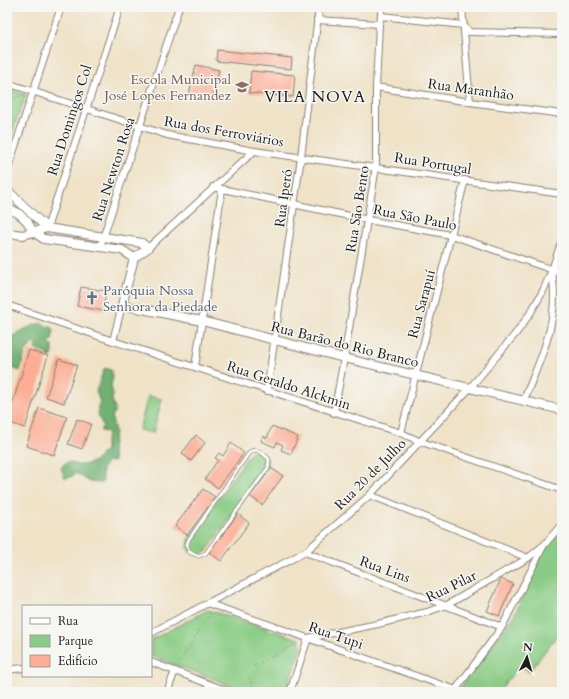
<svg xmlns="http://www.w3.org/2000/svg" width="569" height="699" font-family="Cardo,serif">
  <rect width="100%" height="100%" fill="#f6f6f2"/>
  <filter id="ink" filterUnits="userSpaceOnUse"><feTurbulence type="fractalNoise" baseFrequency=".025" numOctaves="2"/><feDisplacementMap in="SourceGraphic" scale="8" xChannelSelector="R" yChannelSelector="G"/><feConvolveMatrix kernelMatrix="1 2 1 2 8 2 1 2 1" color-interpolation-filters="sRGB"/></filter>
  <filter id="wash" filterUnits="userSpaceOnUse"><feTurbulence type="fractalNoise" baseFrequency=".012" numOctaves="4" result="noise"/><feDisplacementMap in="SourceGraphic" scale="16" xChannelSelector="R" yChannelSelector="G"/><feGaussianBlur stdDeviation="0.9" result="paint"/><feColorMatrix in="noise" values="0 0 0 0 0 0 0 0 0 0 0 0 0 0 0 0 0 1.4 0 .05"/><feComposite in="paint" operator="in"/></filter>
  <g filter="url(#wash)">
    <rect width="100%" height="100%" fill="#efe2c7"/>
    <g fill="#8acc85" stroke="#537450">
      <polygon points="245,7 307,7 306,14"/>
      <polygon points="7,89 26,95 7,146"/>
      <polygon points="148,396 162,399 153,433 139,430"/>
      <path d="M252,451C260,450 263,454 268,459L267,468L206,552L199,555L190,552L188,547L189,539Z"/>
      <polygon points="562,529 562,629 529,672 522,667 517,669 498,692 457,692 513,618 546,545"/>
      <polygon points="208,610 299,639 302,647 285,692 249,692 151,656 151,640"/>
    </g>
    <g fill="#6fb072" stroke="#466647">
      <path d="M42,323L48,327H52L54,330L52,340L49,343L53,346V353L51,357H49L47,354L36,350L35,348L37,346L35,343L31,344L30,347L26,350L20,371L12,368L7,374L12,383L7,396V339L10,335L14,336C21,330 32,325 42,323Z"/>
      <path d="M105,368L111,370L113,378L111,385L113,395L112,399L115,410L112,418L115,432L112,448L114,461L112,462L109,461L102,469L103,481L101,483L90,482L76,473L71,477L65,478L61,468L64,464L68,462C72,462 74,464 78,465C85,466 99,461 101,454L106,450V440L108,435L107,432L101,431V428L103,426C99,418 95,409 100,402L96,391L104,369Z"/>
    </g>
    <g id="blocks">
      <g fill="#fcad94">
        <polygon points="217,50 292,58 291,69 216,61"/>
        <polygon points="196,65 219,70 212,100 189,95"/>
        <polygon points="251,71 295,75 293,97 249,93"/>
        <polygon points="81,287 107,291 104,302 103,311 77,306"/>
        <polygon points="29,350 48,356 25,428 7,422 7,421"/>
        <polygon points="59,359 77,365 64,403 46,397"/>
        <polygon points="39,408 67,417 54,455 26,446"/>
        <polygon points="77,419 91,424 82,449 68,444"/>
        <polygon points="272,426 298,437 291,454 281,450 283,445 277,442 275,447 261,441 263,436 267,438"/>
        <polygon points="196,435 205,443 191,461 182,453"/>
        <polygon points="231,443 244,453 218,488 205,479 218,460 215,458 219,453 223,456"/>
        <polygon points="271,468 283,476 262,505 250,496"/>
        <polygon points="203,489 215,497 187,535 175,526"/>
        <polygon points="238,514 249,523 221,561 209,552"/>
        <polygon points="501,579 513,584 499,616 487,611"/>
      </g>
    </g>
  </g>
  <g filter="url(#ink)">
    <use href="#blocks" fill-opacity="0" stroke="#867f72" stroke-width="1"/>
    <g fill="none" stroke-linecap="round" stroke-linejoin="round">
      <g stroke="#867f72" stroke-width="4.5">
        <polygon id="lane" points="256,450 261,452 269,459 268,468 206,553 199,556 189,552 187,544 189,539 249,453 251,451"/>
      </g>
      <g stroke="#867f72" stroke-width="8">
        <g id="street">
          <polyline points="462,7 470,102"/>
          <polyline points="381,16 463,25 470,32 562,34"/>
          <polyline points="317,20 379,24"/>
          <polyline points="7,83 167,135 254,151 562,194"/>
          <polyline points="376,87 470,102 562,114"/>
          <polyline points="7,171 61,7"/>
          <polyline points="213,187 368,220 451,235 562,273"/>
          <polyline points="47,228 120,7"/>
          <polyline points="100,247 179,7"/>
          <polyline points="148,248 254,151"/>
          <polyline points="7,305 113,341 401,433 419,441 562,490"/>
          <polyline points="113,341 122,305"/>
          <polyline points="195,367 222,189"/>
          <polyline points="267,391 301,157 319,7"/>
          <path d="M524,400C537,367 554,333 554,296C554,288 553,279 552,271"/>
          <polyline points="334,413 344,358 376,167 376,87 379,24 381,16 381,7"/>
          <polyline points="401,433 465,180"/>
          <polyline points="370,495 528,558"/>
          <polyline points="305,552 502,627"/>
          <polyline points="207,603 456,690"/>
          <polyline points="151,633 305,552 370,495 469,389 517,332 531,312 543,291 552,270 562,240"/>
          <polyline points="151,662 230,692"/>
          <polyline points="7,670 23,668"/>
          <polyline points="167,692 175,671"/>
          <polyline points="290,692 308,638 378,624 427,612 447,605 528,558 545,544 562,524"/>
          <polyline points="454,692 502,627 543,547"/>
        </g>
      </g>
      <g stroke="#867f72" stroke-width="10">
        <g id="secondary">
          <polyline points="7,190 47,228"/>
          <polyline points="7,208 18,213 27,221 33,232 44,239 122,250 134,258"/>
          <polyline points="7,233 23,235 47,228 142,243 148,248 134,258 122,305 202,321 344,358 562,410"/>
        </g>
      </g>
      <g stroke="#867f72" stroke-width="1" stroke-dasharray="1 3" stroke-linecap="butt">
        <polyline points="7,100 23,95"/>
        <polyline points="178,665 211,612"/>
        <polyline points="254,666 300,642"/>
        <polyline points="250,678 254,692"/>
      </g>
      <use href="#lane" stroke="#fff" stroke-width="3"/>
      <use href="#street" stroke="#fff" stroke-width="6"/>
      <use href="#secondary" stroke="#fff" stroke-width="8"/>
    </g>
  </g>
  <defs>
    <g id="school-bare" transform="scale(1.08)"><path d="M0-5L7-2L0 1L-7-2ZM-4 1L0 2.5L4 1V4Q0 6-4 4Z" fill="#8d6e63" stroke="#f6f6f2" stroke-width="2.5" paint-order="stroke"/></g>
    <g id="church-bare" transform="scale(1.08)"><path d="M-1.2-6h2.4v3.5h3.3v2.4h-3.3V6h-2.4V-.1h-3.3v-2.4h3.3Z" fill="#6b7280" stroke="#f6f6f2" stroke-width="2.5" paint-order="stroke"/></g>
  </defs>
  <g fill-rule="evenodd">
    <use href="#school-bare" x="242" y="87"/>
    <use href="#church-bare" x="92" y="298"/>
  </g>
  <g text-anchor="middle" stroke-width="3" stroke-linejoin="round" paint-order="stroke">
    <g font-size="14" fill="#785e54" stroke="#f6f6f2" text-anchor="end">
      <text x="231" y="84">Escola Municipal<tspan x="231" dy="16">José Lopes Fernandez</tspan></text>
    </g>
    <g font-size="14" fill="#1c1c1c" stroke="#f6f6f2">
      <text transform="translate(471 89) rotate(8)" y="5">Rua Maranhão</text>
      <text transform="translate(69 120) rotate(-72)" y="5">Rua Domingos Col</text>
      <text transform="translate(224 131) rotate(10)" y="5">Rua dos Ferroviários</text>
      <text transform="translate(433 163) rotate(9)" y="5">Rua Portugal</text>
      <text transform="translate(113 169) rotate(-72)" y="5">Rua Newton Rosa</text>
      <text transform="translate(283 198) rotate(-82)" y="5">Rua Iperó</text>
      <text transform="translate(357 209) rotate(-81)" y="5">Rua São Bento</text>
      <text transform="translate(415 217) rotate(11)" y="5">Rua São Paulo</text>
      <text transform="translate(421 304) rotate(-75)" y="5">Rua Sarapuí</text>
      <text transform="translate(345 344) rotate(14)" y="5">Rua Barão do Rio Branco</text>
      <text transform="translate(289 385) rotate(18)" y="5">Rua Geraldo Alckmin</text>
      <text transform="translate(370 474) rotate(-45)" y="5">Rua 20 de Julho</text>
      <text transform="translate(385 569) rotate(20)" y="5">Rua Lins</text>
      <text transform="translate(451 586) rotate(-26)" y="5">Rua Pilar</text>
      <text transform="translate(336 635) rotate(19)" y="5">Rua Tupi</text>
    </g>
    <g font-size="14" fill="#5b616d" stroke="#f6f6f2" text-anchor="start">
      <text x="103" y="295">Paróquia Nossa<tspan x="103" dy="16">Senhora da Piedade</tspan></text>
    </g>
    <g font-size="16" letter-spacing="1" fill="#1c1c1c" stroke="#f6f6f2">
      <text x="315" y="102">VILA NOVA</text>
    </g>
  </g>
  <rect width="569" height="699" fill="none" stroke="#f6f6f2" stroke-width="24"/>
  <rect x="22" y="605" width="130" height="72" fill="#f6f6f2" stroke="#9f9f9c"/>
  <rect x="30" y="618" width="20" height="6" fill="#ffffff" stroke="#9f9f9c"/>
  <text x="58" y="625" font-size="12" fill="#1c1c1c">Rua</text>
  <rect x="30" y="635" width="20" height="12" fill="#8acc85" stroke="#9f9f9c"/>
  <text x="58" y="645" font-size="12" fill="#1c1c1c">Parque</text>
  <rect x="30" y="655" width="20" height="12" fill="#fcad94" stroke="#9f9f9c"/>
  <text x="58" y="665" font-size="12" fill="#1c1c1c">Edifício</text>
  <g transform="translate(527 657) rotate(5)" stroke="#f6f6f2" stroke-width="3" paint-order="stroke">
  <path d="M0-3L7 15L0 10L-7 15Z" fill="#1c1c1c"/>
  <text y="-6" font-size="11" font-weight="bold" text-anchor="middle" fill="#1c1c1c">N</text>
  </g>
</svg>
